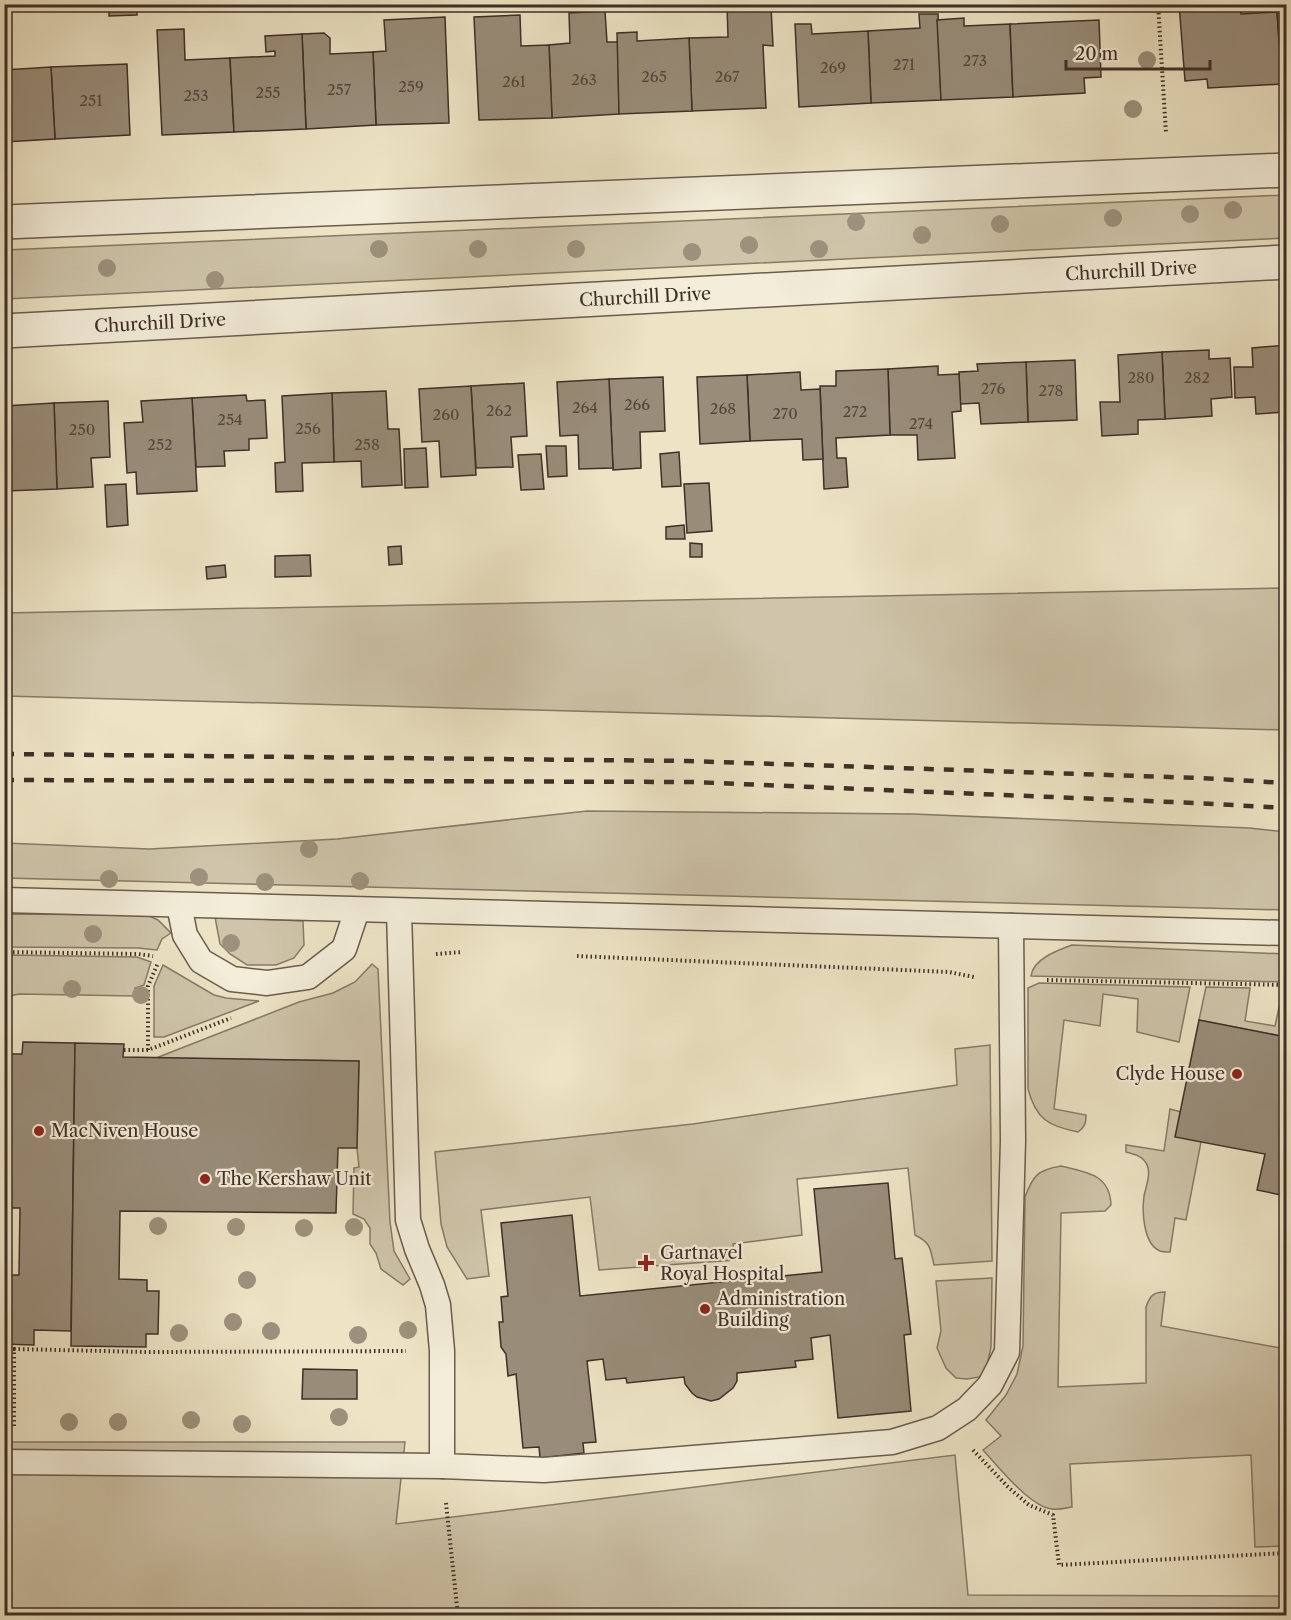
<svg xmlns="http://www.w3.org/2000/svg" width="1291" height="1620" font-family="'Libre Caslon Text',serif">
  <rect width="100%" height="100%" fill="#ede4c5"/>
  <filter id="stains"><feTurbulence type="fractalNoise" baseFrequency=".00333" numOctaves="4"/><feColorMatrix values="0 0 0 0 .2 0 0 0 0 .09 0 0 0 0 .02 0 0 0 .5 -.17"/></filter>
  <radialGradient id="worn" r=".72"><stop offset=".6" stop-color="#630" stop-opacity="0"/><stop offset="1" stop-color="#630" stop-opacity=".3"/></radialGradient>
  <g fill="#cfc5aa" stroke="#867a69" stroke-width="1.5">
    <polygon points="1286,195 1286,238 5,299 5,250"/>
    <polygon points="1286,588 1286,730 5,696 5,613"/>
    <polygon points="587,811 913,814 1249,828 1286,832 1286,910 5,878 5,843 149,849 337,839"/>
    <polygon points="4,914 147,915 158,920 171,933 162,939 157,950 138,948 5,947"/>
    <polygon points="215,917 303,921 304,945 294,958 276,965 247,965 230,954 220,944"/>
    <path d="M1072,945L1286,954V982L1031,976C1033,959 1058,950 1072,945Z"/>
    <polygon points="7,955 137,957 151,962 144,985 135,988 135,996 19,994 10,996 6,999 4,997 4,957"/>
    <polygon points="372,964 378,969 390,1222 394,1251 410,1279 403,1285 381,1269 376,1253 370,1244 370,1228 364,1219 353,1214 354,1168 359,1167 357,1148 359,1061 156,1058 299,1002 333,993 355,982"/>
    <polygon points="163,965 214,995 226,998 259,1001 164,1037 154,1037 154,986"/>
    <path d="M1039,983L1190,987L1179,1042L1137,1032L1138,999L1103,994L1100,1026L1064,1020L1054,1109L1086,1115C1086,1123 1085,1127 1078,1132C1048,1126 1036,1119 1028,1089V988Z"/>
    <polygon points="1206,987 1250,988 1245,1021 1275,1026 1283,989 1286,989 1286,1037 1199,1020"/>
    <path d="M990,1045L992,1261L934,1265C930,1248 931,1243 915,1235L908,1168L797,1179L802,1235L733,1244L735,1260L599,1270L590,1197L481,1210L489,1276L467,1279L447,1247L441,1224L435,1152L693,1124L957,1085L955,1049Z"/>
    <path d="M1170,1109L1181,1112L1201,1142L1186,1220L1175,1218L1170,1252C1166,1252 1163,1252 1160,1251C1143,1244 1142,1211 1144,1196C1146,1186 1152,1172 1146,1163C1142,1156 1134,1154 1126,1152V1145L1164,1151Z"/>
    <path d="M1061,1166C1086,1172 1110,1174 1111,1205L1105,1211L1061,1213L1058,1387L1146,1383V1307C1150,1296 1153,1292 1165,1292L1161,1326L1286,1349V1546L1255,1547L1251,1455L1070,1464L1072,1507C1066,1508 1059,1510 1052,1509C1030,1507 998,1466 983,1450L1001,1436L986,1420L1006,1395L1017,1374L1023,1346L1025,1197C1033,1176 1037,1170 1061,1166Z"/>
    <polygon points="992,1278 991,1347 986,1370 979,1377 967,1379 956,1378 946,1368 937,1348 941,1331 936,1281"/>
    <polygon points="5,1353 8,1353 8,1442 405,1442 396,1524 955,1455 968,1595 1286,1596 1286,1616 5,1616"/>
  </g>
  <g fill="#998d7a" stroke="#3e2f28" stroke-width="1.5">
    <polygon points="109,4 137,4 137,15 109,16"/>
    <polygon points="727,4 761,4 762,8 771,7 773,46 763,45 766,108 692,111 689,38 728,37"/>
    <polygon points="1179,4 1241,4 1241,14 1277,12 1282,84 1208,88 1207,79 1185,81"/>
    <polygon points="605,11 607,42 618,42 619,114 552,118 549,45 570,43 569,13"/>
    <polygon points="1286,11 1286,83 1282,84 1277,12"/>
    <polygon points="919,14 938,14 941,100 871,103 868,31 920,28"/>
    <polygon points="520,15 521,46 549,45 552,118 479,120 474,17"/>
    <polygon points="445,17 449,123 376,125 373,52 386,51 384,20"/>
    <polygon points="964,18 964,26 1010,24 1013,97 941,100 937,20"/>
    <polygon points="1099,20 1101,77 1084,78 1085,93 1013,97 1010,24"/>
    <polygon points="795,24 811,24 812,34 868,31 871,103 799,107"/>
    <polygon points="184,29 185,60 230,58 234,132 162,135 157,30"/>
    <polygon points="637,32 637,41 689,38 692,111 619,114 617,33"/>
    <polygon points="324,33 330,38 330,54 373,52 376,125 306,129 302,34"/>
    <polygon points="302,34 306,129 234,132 230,58 275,56 275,51 266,52 265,36"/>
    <polygon points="127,64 130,135 55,139 51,67"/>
    <polygon points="51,67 55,139 4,142 4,70"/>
    <polygon points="1286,345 1286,412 1256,414 1255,397 1235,398 1234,367 1253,367 1252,348"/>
    <polygon points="1209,350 1209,359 1230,358 1232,397 1211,399 1212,416 1165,419 1162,352"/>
    <polygon points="1162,352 1165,419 1138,420 1138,434 1102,436 1100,402 1120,402 1118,355"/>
    <polygon points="1075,360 1077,420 1028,422 1026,362"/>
    <polygon points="1026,362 1028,422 981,424 979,403 960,404 959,372 978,371 977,364"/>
    <polygon points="938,366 938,375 959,374 961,411 952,412 955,458 918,460 917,435 890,435 888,369"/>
    <polygon points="888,369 890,435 836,438 837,458 846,458 848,487 824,489 820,386 836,386 836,371"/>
    <polygon points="800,372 801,390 820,389 823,459 803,460 802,439 750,441 747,375"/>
    <polygon points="747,375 750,441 700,444 697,377"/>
    <polygon points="663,377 665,431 640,432 641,468 613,470 609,379"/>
    <polygon points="609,379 613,468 579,469 578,435 560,436 557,382"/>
    <polygon points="524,383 527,436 511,437 513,467 476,468 471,386"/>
    <polygon points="471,386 476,475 441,477 439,441 422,442 419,389"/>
    <polygon points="386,391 388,429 399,429 402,485 362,487 361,461 334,462 332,393"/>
    <polygon points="332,393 334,462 302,463 303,491 276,492 275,463 285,462 282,396"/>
    <polygon points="246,395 247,401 265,400 267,438 249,439 249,450 224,451 225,466 196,467 192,398"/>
    <polygon points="192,398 197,491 137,494 136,472 127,473 124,423 143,422 141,401"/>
    <polygon points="108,401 110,457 91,458 93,487 57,489 54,403"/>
    <polygon points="54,403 57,489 6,491 4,406"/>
    <polygon points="546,446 566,446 567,476 548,477"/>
    <polygon points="426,448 428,487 405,488 404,449"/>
    <polygon points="679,452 681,486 662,487 660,454"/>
    <polygon points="541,454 544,489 521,490 518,455"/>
    <polygon points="709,483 712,531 687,533 684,484"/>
    <polygon points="126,484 128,525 107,527 105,485"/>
    <polygon points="684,525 685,539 666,539 666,527"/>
    <polygon points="690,543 702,544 702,557 690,557"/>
    <polygon points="401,546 402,564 389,565 388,547"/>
    <polygon points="310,555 311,576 275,577 275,556"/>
    <polygon points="225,565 226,577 207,579 206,567"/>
    <polygon points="1199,1020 1286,1037 1286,1196 1257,1190 1265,1154 1175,1137"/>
    <polygon points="23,1042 75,1043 71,1331 34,1330 34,1345 4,1344 4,1275 19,1275 20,1208 4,1208 4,1054 22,1054"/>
    <polygon points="75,1043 124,1044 123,1057 359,1061 357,1148 338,1148 336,1213 120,1211 119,1279 147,1280 147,1291 159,1291 158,1334 146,1334 146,1347 71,1346"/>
    <polygon points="888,1183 895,1259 902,1258 911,1334 904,1335 911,1411 838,1418 830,1335 811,1338 813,1359 795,1361 796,1367 737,1373 737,1381 733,1388 719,1399 711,1401 697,1397 692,1393 685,1384 684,1377 627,1383 626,1378 606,1380 603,1359 587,1361 596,1442 583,1443 584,1453 540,1458 539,1447 523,1448 516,1374 508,1376 506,1354 501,1347 499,1322 503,1322 501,1297 508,1296 501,1223 572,1215 580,1296 822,1272 814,1189"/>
    <polygon points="303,1369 357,1370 357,1399 302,1399"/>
  </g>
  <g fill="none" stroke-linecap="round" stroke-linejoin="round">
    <g stroke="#6a5c4f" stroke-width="27">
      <g id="service">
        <polyline points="4,900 1286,933"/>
        <polyline points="179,905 185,935 201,961 232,979 267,983 308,977 344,949 357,910"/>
        <polyline points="399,911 408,1220 417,1249 432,1285 438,1305 442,1351 442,1466 544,1470 892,1442 938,1428 967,1409 990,1385 1007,1352 1013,1141 1011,926"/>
        <polyline points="4,1462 442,1466"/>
      </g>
    </g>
    <g stroke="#6a5c4f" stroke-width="36">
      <g id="minor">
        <polyline points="4,222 1286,170"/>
        <polyline points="4,331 1286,262"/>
      </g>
    </g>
    <g stroke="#3e2f28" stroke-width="4" stroke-dasharray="1.5 3" stroke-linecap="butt">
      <polyline points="1158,4 1166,133"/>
      <polyline points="4,952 138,954 153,956"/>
      <polyline points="436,954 462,952"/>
      <polyline points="577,956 949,972 974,977"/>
      <polyline points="1047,980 1286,985"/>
      <polyline points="124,1050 148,1050 231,1018"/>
      <polyline points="148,1050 148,986 158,963"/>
      <polyline points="4,1349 14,1349 14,1426"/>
      <polyline points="14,1349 146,1352 406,1351"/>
      <polyline points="973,1450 1008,1487 1029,1505 1053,1515 1059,1565 1286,1553"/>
      <polyline points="446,1503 458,1616"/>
    </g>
    <use href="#service" stroke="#f3edd9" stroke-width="24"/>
    <use href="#minor" stroke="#f3edd9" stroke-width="33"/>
    <g stroke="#3e2f28" stroke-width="4.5" stroke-dasharray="10 10" stroke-linecap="butt">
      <polyline points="4,754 687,761 1200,778 1286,783"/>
      <polyline points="4,780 693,782 1196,803 1286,808"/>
    </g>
  </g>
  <g fill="#9d917d">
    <circle cx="1147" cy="60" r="9"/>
    <circle cx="1133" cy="109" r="9"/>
    <circle cx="1233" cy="210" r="9"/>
    <circle cx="1190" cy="214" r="9"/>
    <circle cx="1113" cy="218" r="9"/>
    <circle cx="856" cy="222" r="9"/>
    <circle cx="1000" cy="224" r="9"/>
    <circle cx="922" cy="235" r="9"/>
    <circle cx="749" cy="245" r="9"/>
    <circle cx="379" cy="249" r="9"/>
    <circle cx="478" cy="249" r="9"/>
    <circle cx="576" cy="249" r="9"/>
    <circle cx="819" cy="249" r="9"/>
    <circle cx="692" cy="252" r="9"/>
    <circle cx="107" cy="268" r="9"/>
    <circle cx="215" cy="280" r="9"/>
    <circle cx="309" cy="849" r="9"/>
    <circle cx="199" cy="877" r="9"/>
    <circle cx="109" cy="879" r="9"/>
    <circle cx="360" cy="881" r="9"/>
    <circle cx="265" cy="882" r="9"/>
    <circle cx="93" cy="934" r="9"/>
    <circle cx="231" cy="943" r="9"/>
    <circle cx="72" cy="989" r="9"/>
    <circle cx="141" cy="995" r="9"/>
    <circle cx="158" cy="1226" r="9"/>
    <circle cx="236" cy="1227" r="9"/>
    <circle cx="354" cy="1227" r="9"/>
    <circle cx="304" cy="1228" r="9"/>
    <circle cx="247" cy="1280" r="9"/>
    <circle cx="233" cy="1322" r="9"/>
    <circle cx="408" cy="1330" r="9"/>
    <circle cx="271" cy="1331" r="9"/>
    <circle cx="179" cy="1333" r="9"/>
    <circle cx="358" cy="1335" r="9"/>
    <circle cx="339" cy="1417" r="9"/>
    <circle cx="191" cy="1420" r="9"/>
    <circle cx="69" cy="1422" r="9"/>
    <circle cx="118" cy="1422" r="9"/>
    <circle cx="242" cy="1424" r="9"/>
  </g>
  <g fill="#8f2418" stroke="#f3edd9" stroke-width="2">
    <circle cx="1237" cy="1074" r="6"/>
    <circle cx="39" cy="1131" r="6"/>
    <circle cx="205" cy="1179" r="6"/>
    <path d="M643 1254h6v6h6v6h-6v6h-6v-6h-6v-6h6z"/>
    <circle cx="705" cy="1309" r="6"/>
  </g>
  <g text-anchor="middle" stroke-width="4.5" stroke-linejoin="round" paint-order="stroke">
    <g font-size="15" fill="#55463c">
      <text x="975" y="66">273</text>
      <text x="904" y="70">271</text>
      <text x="833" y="73">269</text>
      <text x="654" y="82">265</text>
      <text x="727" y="82">267</text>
      <text x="584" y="85">263</text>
      <text x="514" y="87">261</text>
      <text x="411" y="92">259</text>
      <text x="339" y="95">257</text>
      <text x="268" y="98">255</text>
      <text x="196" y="101">253</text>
      <text x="91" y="106">251</text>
      <text x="1141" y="383">280</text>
      <text x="1197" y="383">282</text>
      <text x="993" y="394">276</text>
      <text x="1051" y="396">278</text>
      <text x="637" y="410">266</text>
      <text x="585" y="413">264</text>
      <text x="723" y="414">268</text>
      <text x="499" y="416">262</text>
      <text x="855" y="417">272</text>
      <text x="785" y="419">270</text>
      <text x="446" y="420">260</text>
      <text x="230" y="425">254</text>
      <text x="921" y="429">274</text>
      <text x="308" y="434">256</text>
      <text x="82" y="435">250</text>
      <text x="160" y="450">252</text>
      <text x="367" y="450">258</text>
    </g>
    <g font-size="18" fill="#3e2f28" stroke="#f3edd9">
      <text transform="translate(1131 271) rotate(-3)" y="6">Churchill Drive</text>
      <text transform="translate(645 297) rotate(-3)" y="6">Churchill Drive</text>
      <text transform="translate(160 323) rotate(-3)" y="6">Churchill Drive</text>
    </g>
    <g font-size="18" fill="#3e2f28" stroke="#f3edd9" text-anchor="start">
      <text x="1225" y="1080" text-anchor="end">Clyde House</text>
      <text x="51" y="1137">MacNiven House</text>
      <text x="217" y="1185">The Kershaw Unit</text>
      <text x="660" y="1259">Gartnavel<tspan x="660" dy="21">Royal Hospital</tspan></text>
      <text x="717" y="1305">Administration<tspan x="717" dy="21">Building</tspan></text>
    </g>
  </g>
  <rect width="1291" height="1620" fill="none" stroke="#ede4c5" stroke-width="24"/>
  <rect x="6" y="6" width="1279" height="1608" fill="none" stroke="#3e2f28" stroke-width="3"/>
  <rect x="12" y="12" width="1267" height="1596" fill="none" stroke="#3e2f28" stroke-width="1.5"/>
  <path d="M1066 60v9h144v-9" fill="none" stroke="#3e2f28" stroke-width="3"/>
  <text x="1075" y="60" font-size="18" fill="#3e2f28" stroke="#f3edd9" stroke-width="4.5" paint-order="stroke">20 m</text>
  <rect width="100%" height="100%" filter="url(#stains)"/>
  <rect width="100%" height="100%" fill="url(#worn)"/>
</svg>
